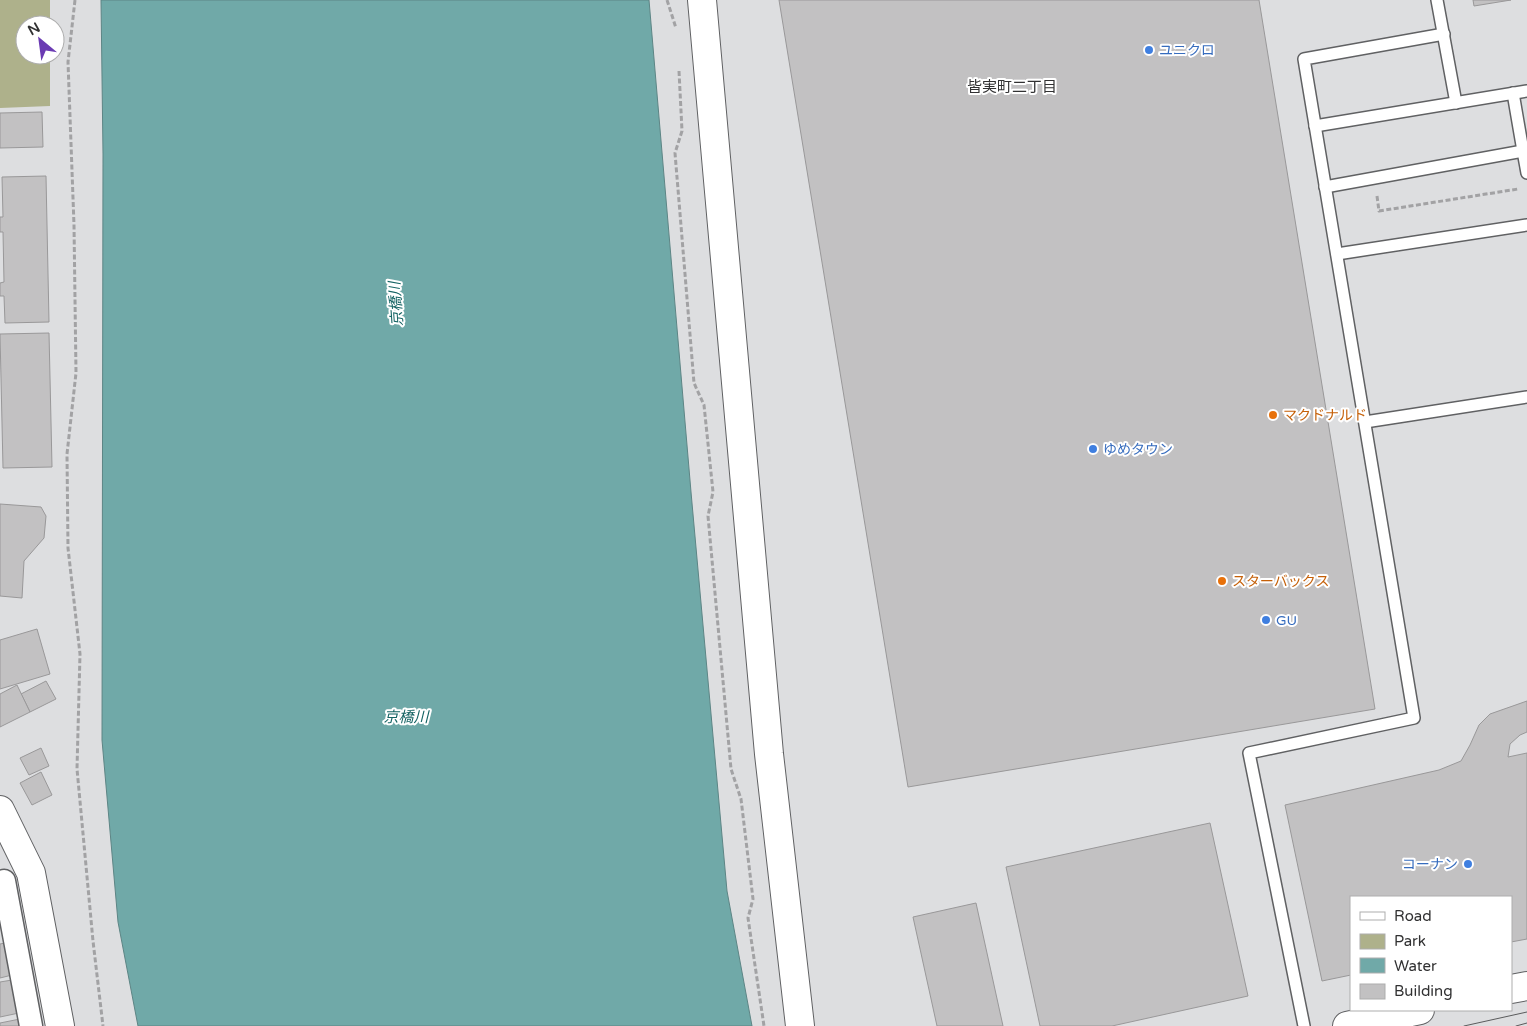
<svg xmlns="http://www.w3.org/2000/svg" width="1527" height="1026" font-family="'Varela Round','Noto Sans JP',sans-serif">
  <rect width="100%" height="100%" fill="#dddee0"/>
  <polygon fill="#aeb18b" points="0,0 50,0 50,25 25,25 25,55 50,55 50,106 0,108"/>
  <polygon fill="#70a9a8" stroke="#5d8585" points="101,0 649,0 691,492 727,891 752,1026 138,1026 118,922 102,740 103,154"/>
  <g fill="#c2c1c2" stroke="#999899">
    <polygon points="779,0 1259,0 1375,709 908,787"/>
    <polygon points="1473,0 1511,0 1474,6"/>
    <polygon points="42,112 43,147 0,148 0,113"/>
    <polygon points="46,176 49,322 5,323 4,296 0,296 0,283 4,282 3,232 0,232 0,217 3,217 2,177"/>
    <polygon points="49,333 52,467 3,468 0,334"/>
    <polygon points="0,504 41,507 46,516 44,538 24,561 22,598 0,596"/>
    <polygon points="37,629 50,674 0,689 0,640"/>
    <polygon points="46,681 56,699 30,712 21,694"/>
    <polygon points="17,685 30,712 0,727 0,694"/>
    <polygon points="1527,701 1527,732 1520,735 1510,744 1508,757 1527,753 1527,939 1511,942 1511,897 1351,897 1351,975 1322,981 1285,805 1439,770 1461,761 1470,745 1479,725 1490,714"/>
    <polygon points="41,748 49,766 29,775 20,758"/>
    <polygon points="41,772 52,795 32,805 20,783"/>
    <polygon points="1210,823 1248,996 1112,1026 1040,1026 1006,867"/>
    <polygon points="976,903 1003,1026 937,1026 913,917"/>
    <polygon points="5,943 12,975 0,978 0,944"/>
    <polygon points="12,980 19,1013 0,1017 0,982"/>
    <polygon points="20,1019 21,1026 0,1026 0,1023"/>
  </g>
  <g fill="none" stroke-linecap="round" stroke-linejoin="round">
    <g stroke="#606163" stroke-width="14">
      <g id="service">
        <polyline points="1437,0 1456,103"/>
        <polyline points="1315,126 1527,91"/>
        <polyline points="1523,151 1527,173"/>
        <polyline points="1325,187 1523,151 1513,93"/>
        <polyline points="1337,254 1527,225"/>
        <polyline points="1365,422 1527,397"/>
        <polyline points="1304,1026 1249,753 1414,718 1304,59 1444,34"/>
      </g>
    </g>
    <g stroke="#606163" stroke-width="25">
      <polyline id="minor" points="4,881 31,1026"/>
    </g>
    <g stroke="#606163" stroke-width="30">
      <g id="tertiary">
        <polyline points="702,0 769,754 800,1026"/>
        <polyline points="0,810 31,873 60,1026"/>
      </g>
    </g>
    <g stroke="#606163" stroke-width="30">
      <g id="secondary">
        <polyline points="1511,989 1527,986"/>
        <polyline points="1347,1026 1420,1010"/>
      </g>
    </g>
    <g stroke="#a2a2a4" stroke-width="3" stroke-dasharray="5 2.5" stroke-linecap="butt">
      <polyline points="75,0 68,62 74,225 76,373 67,454 68,548 80,654 77,769 93,941 103,1026"/>
      <polyline points="667,0 676,28"/>
      <polyline points="679,71 682,131 675,153 694,383 704,405 713,492 708,516 731,769 741,799 753,899 748,918 764,1026"/>
      <polyline points="1377,196 1379,211 1518,189"/>
    </g>
    <use href="#service" stroke="#fff" stroke-width="11"/>
    <use href="#minor" stroke="#fff" stroke-width="22"/>
    <use href="#tertiary" stroke="#fff" stroke-width="28"/>
    <use href="#secondary" stroke="#fff" stroke-width="28"/>
    <g stroke="#5a5b5c" stroke-width="1">
      <polyline points="1464,1026 1527,1012"/>
      <polyline points="1516,1026 1527,1023"/>
    </g>
  </g>
  <g fill="#3f7fe0" stroke="#fff" stroke-width="2">
    <circle cx="1149" cy="50" r="5"/>
    <circle cx="1093" cy="449" r="5"/>
    <circle cx="1266" cy="620" r="5"/>
    <circle cx="1468" cy="864" r="5"/>
  </g>
  <g fill="#e8710a" stroke="#fff" stroke-width="2">
    <circle cx="1273" cy="415" r="5"/>
    <circle cx="1222" cy="581" r="5"/>
  </g>
  <g text-anchor="middle" stroke-width="4" stroke-linejoin="round" paint-order="stroke">
    <g font-size="14" fill="#366cbe" stroke="#fff" text-anchor="start">
      <text x="1159" y="55">ユニクロ</text>
      <text x="1103" y="454">ゆめタウン</text>
      <text x="1276" y="625">GU</text>
      <text x="1458" y="869" text-anchor="end">コーナン</text>
    </g>
    <g font-size="14" fill="#c56008" stroke="#fff" text-anchor="start">
      <text x="1283" y="420">マクドナルド</text>
      <text x="1232" y="586">スターバックス</text>
    </g>
    <g font-size="15" fill="#313132" stroke="#fff">
      <text x="1012" y="92">皆実町二丁目</text>
    </g>
    <g font-size="15" font-style="italic" fill="#146363" stroke="#fff">
      <text transform="translate(396 304) rotate(-94)" y="5">京橋川</text>
      <text x="406" y="722">京橋川</text>
    </g>
  </g>
  <rect x="1350" y="896" width="162" height="115" fill="#ffffff" stroke="#adadad"/>
  <rect x="1360" y="912" width="25" height="8" fill="#ffffff" stroke="#adadad"/>
  <text x="1394" y="921" font-size="15" fill="#313132">Road</text>
  <rect x="1360" y="934" width="25" height="15" fill="#aeb18b" stroke="#adadad"/>
  <text x="1394" y="946" font-size="15" fill="#313132">Park</text>
  <rect x="1360" y="958" width="25" height="15" fill="#70a9a8" stroke="#adadad"/>
  <text x="1394" y="971" font-size="15" fill="#313132">Water</text>
  <rect x="1360" y="984" width="25" height="15" fill="#c2c1c2" stroke="#adadad"/>
  <text x="1394" y="996" font-size="15" fill="#313132">Building</text>
  <g transform="translate(40 40) rotate(331)"><circle r="24" fill="#ffffff" stroke="#adadad"/>
  <path d="M0-4L9 19L0 12L-9 19Z" fill="#6b3bb3"/>
  <text y="-8" font-size="14" font-weight="bold" text-anchor="middle" fill="#313132">N</text>
  </g>
</svg>
